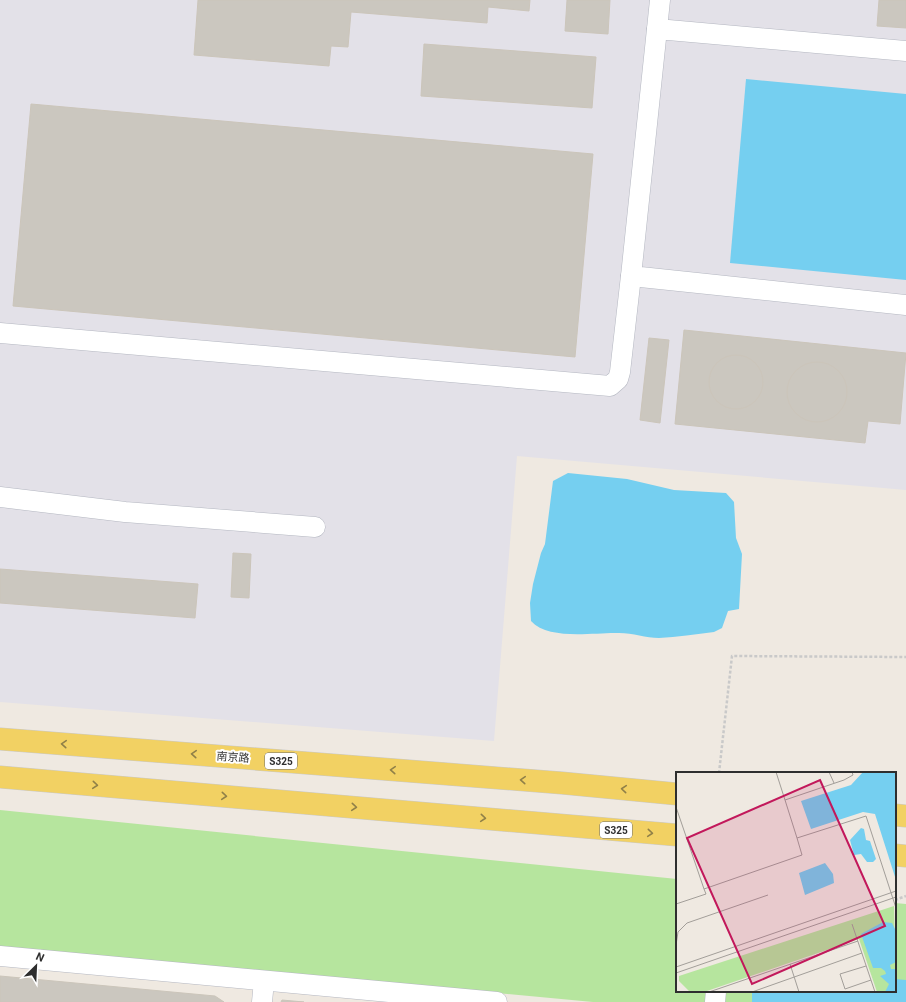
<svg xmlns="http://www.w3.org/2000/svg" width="906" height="1002" font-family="Roboto,'Noto Sans SC',sans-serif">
  <rect width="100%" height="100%" fill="#efe9e1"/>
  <polygon fill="#e3e1e8" points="0,0 906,0 906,490 517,456 494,741 0,702"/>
  <polygon fill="#b6e59e" points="0,810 677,879 677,991 895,991 895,903 906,904 906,1002 593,1002 0,947"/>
  <g fill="#75cff0">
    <polygon points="746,79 906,94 906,280 730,263"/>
    <path d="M568,473L627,479L674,490L726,493L734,502L736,538L742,554L739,609L728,611L722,628L714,632C696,634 677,637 659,638C646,638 633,633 619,633C595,632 549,641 531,621L530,603L533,584L541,553L545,544L553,481Z"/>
    <polygon points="895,979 906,980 906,1002 752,1002 752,991 895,991"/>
  </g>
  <g fill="#cbc7bf" stroke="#cbc5ba">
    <polygon points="198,0 530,0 529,11 488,7 487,23 351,12 348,47 331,46 329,66 194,55"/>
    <polygon points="567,0 610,0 608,34 565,31"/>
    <polygon points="879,0 906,0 906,28 877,26"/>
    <polygon points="424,44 596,57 592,108 421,96"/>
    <polygon points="31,104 593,154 575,357 13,306"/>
    <polygon points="684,330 906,353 900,424 868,421 865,443 675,424"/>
    <polygon points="649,338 669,340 660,423 640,420"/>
    <circle cx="736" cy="382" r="27"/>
    <circle cx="817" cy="392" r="30"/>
    <polygon points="233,553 251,554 249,598 231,597"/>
    <polygon points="0,569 198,584 195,618 0,603"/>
    <polygon points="0,976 215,996 224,1002 0,1002"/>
    <polygon points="282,1000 304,1002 281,1002"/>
  </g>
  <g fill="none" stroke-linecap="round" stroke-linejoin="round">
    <g stroke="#b4b7c1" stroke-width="21">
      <g id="minor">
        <polyline points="657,29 660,0"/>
        <polyline points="906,51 657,29 631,276 906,305"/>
        <polyline points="0,333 610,386 618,379 620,372 631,276"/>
        <polyline points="0,497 125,512 315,527"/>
        <polyline points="0,956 497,1002"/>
        <polyline points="262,1002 264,981"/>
        <polyline points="715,1002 716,991"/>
      </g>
    </g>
    <g stroke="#c9c9c9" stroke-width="23">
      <g id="major">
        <polyline points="0,739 562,783 677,794"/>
        <polyline points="0,777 677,835"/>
        <polyline points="895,815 906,816"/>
        <polyline points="895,855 906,856"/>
      </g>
    </g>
    <g stroke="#c9c9c9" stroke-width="2.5" stroke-dasharray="3 2" stroke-linecap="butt">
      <polyline points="719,773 732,656 906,657"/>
      <polyline points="895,900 906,896"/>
    </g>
    <use href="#minor" stroke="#fff" stroke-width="20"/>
    <use href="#major" stroke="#f2d163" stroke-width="22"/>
  </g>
  <defs><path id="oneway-chevron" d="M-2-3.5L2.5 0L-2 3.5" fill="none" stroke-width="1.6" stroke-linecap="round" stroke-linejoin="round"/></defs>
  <g stroke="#908048">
    <use href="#oneway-chevron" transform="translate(64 744) rotate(-176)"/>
    <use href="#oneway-chevron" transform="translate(194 754) rotate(-176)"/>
    <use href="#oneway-chevron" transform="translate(393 770) rotate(-176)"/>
    <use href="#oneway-chevron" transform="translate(523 780) rotate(-176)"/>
    <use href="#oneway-chevron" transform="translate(95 785) rotate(5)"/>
    <use href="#oneway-chevron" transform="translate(624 789) rotate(-175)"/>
    <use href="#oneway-chevron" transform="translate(224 796) rotate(5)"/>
    <use href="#oneway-chevron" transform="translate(354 807) rotate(5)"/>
    <use href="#oneway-chevron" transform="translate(483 818) rotate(5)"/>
    <use href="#oneway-chevron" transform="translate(650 833) rotate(5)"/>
  </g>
  <g text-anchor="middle" stroke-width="4" stroke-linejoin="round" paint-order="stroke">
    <g fill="#fff" stroke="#6d6d6d" stroke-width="1">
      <rect x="265" y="753" width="32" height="16" rx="3"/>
      <rect x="600" y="822" width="32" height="16" rx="3"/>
    </g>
    <g font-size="10" font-weight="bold" fill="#2e2e2e">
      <text x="281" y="765">S325</text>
      <text x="616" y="834">S325</text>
    </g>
    <g font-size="11" fill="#2e2e2e" stroke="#fff">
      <text transform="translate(233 757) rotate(4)" y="4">南京路</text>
    </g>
  </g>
  <g transform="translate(676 772)">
    <rect width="220" height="220" fill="#efe9e1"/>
    <path d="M218,134L220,220H201L183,167L28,220H14L3,209V204Z" fill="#b6e59e"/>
    <path d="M187,0H220V108L199,42L187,40L135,57L125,29L175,13ZM185,56L188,57L190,68L194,69L200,87L197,90H191L185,82L178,83L174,68ZM149,91L157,102L158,111L129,123L123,101ZM207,150L216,151L220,159V190L214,193L215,197H220V220H209L213,212L204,204L210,202L209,199L205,196H197L185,162Z" fill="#75cff0"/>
    <path fill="none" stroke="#a29e99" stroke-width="1" d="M100,0L109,28M153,0L158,11M176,0L177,3L168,8L109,28L121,66L190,44L220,136M0,35L28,117L126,83L121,66M0,132L30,122L28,117M176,152L199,220M0,173L2,160L11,151L92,123M114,192L123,220M190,194L164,202L169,217L195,208M0,195L220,119M0,201L220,125M33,220L182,169M76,220L186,181"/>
    <path fill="#c2185b" fill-opacity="0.15" stroke="#c2185b" stroke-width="2" d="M144,8L209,154L76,212L11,66Z"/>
    <rect width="220" height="220" fill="none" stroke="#2e2e2e" stroke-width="2"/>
  </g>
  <g transform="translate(36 966) rotate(24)" stroke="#ffffff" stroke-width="3" paint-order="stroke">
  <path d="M0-3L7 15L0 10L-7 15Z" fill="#2e2e2e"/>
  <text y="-6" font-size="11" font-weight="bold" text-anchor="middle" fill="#2e2e2e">N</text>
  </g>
</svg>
